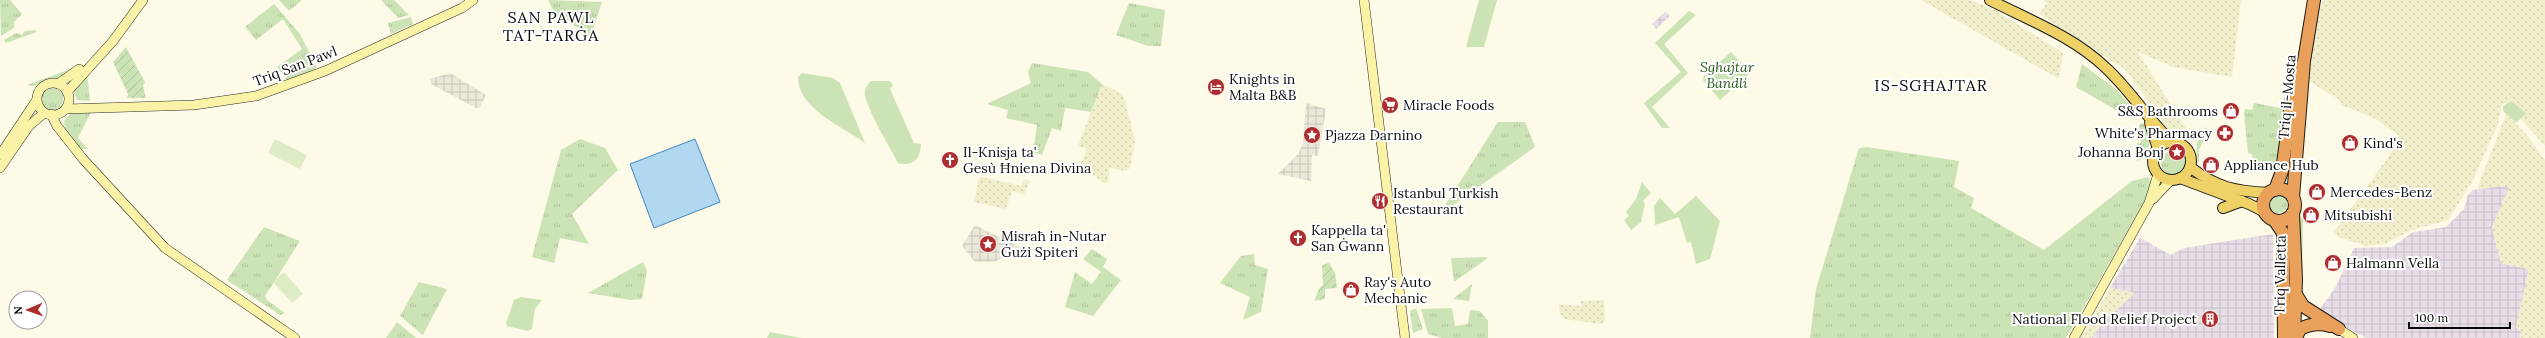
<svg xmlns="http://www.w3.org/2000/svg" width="2545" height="338" font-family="Lora,serif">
  <defs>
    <pattern id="industrial-grid" width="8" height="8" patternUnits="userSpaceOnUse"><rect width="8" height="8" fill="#e8dee8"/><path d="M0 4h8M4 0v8" fill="none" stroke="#c6bdc6"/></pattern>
    <pattern id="farmland-dots" width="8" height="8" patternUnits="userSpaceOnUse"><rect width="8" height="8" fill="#f1efcb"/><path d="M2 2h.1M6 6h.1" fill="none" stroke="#cdccad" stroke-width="1.8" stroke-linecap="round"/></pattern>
    <pattern id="grass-tufts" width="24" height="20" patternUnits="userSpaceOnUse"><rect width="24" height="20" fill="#cce4b5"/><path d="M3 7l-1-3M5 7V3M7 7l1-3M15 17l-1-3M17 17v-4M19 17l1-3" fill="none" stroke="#aec29a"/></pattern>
    <pattern id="garden-furrows" width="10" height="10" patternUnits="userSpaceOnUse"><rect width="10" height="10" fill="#cce4b5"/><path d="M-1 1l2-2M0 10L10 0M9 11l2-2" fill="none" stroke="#aec29a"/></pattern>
    <pattern id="plaza-grid" width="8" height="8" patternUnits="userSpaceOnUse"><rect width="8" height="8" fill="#ebe7d9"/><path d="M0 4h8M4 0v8" fill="none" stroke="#c8c5b9"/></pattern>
  </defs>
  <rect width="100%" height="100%" fill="#fdfae8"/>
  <g fill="url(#industrial-grid)">
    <polygon points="1665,12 1670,16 1656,29 1652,24"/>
    <polygon points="2503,186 2509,188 2492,227 2501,263 2529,269 2516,327 2521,331 2520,338 2366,338 2318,312 2335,288 2354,248 2392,247 2413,232 2446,227 2464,209 2468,195 2473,190"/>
    <polygon points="2273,234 2274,338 2091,338 2105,320 2135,293 2110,288 2140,238 2171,255 2184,248"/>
  </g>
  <g fill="url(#farmland-dots)">
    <polygon points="1921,0 1971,0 1997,11 2063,53 2059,79"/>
    <polygon points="2043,0 2241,0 2232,77 2173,67 2138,52 2187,130 2175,138 2126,70 2039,14 2047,3"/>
    <polygon points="2323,0 2545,0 2545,146 2522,120 2511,101 2502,104 2498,124 2472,182 2448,220 2412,230 2384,244 2366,246 2339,237 2334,232 2389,156 2399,136 2376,119 2342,105 2337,98 2310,82 2309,72 2316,20"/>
    <polygon points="1102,84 1122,94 1125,100 1135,141 1130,168 1126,171 1110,168 1108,182 1104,183 1080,165 1087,149 1078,146"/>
    <polygon points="2506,114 2526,134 2545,160 2545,338 2520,338 2521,331 2516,327 2529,269 2501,263 2492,227 2509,188 2503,186 2477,189"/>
    <polygon points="982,177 1021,186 1024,179 1030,181 1024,195 1012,191 1006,209 974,202 979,178"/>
    <polygon points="2110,288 2135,293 2105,320 2091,338 2081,338"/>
    <polygon points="1604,300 1605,321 1601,324 1564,319 1560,315 1559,304 1581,306 1581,301"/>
  </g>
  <g fill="url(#grass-tufts)">
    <polygon points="0,0 10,0 22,14 14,22 14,28 1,36"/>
    <polygon points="279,0 302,0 289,11"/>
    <polygon points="381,0 394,0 409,15 398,18"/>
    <polygon points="548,0 602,2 591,35 556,16"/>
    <polygon points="1129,3 1165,10 1161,46 1148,46 1116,35"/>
    <polygon points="274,4 300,34 316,66 313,72 288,82 277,67 302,49 283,19 256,40 245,27"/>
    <polygon points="411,17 413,24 391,34 388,23"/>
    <polygon points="35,30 37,32 6,43 4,40 16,33 22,35 25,31"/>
    <polygon points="1032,63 1088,72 1102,84 1091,112 1065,108 1061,131 1052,128 1042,155 1033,152 1037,125 1006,118 1008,110 987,104 1031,83 1028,72"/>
    <polygon points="2082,64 2117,90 2135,111 2132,113 2134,116 2130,118 2076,87"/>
    <polygon points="76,67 62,80 48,80 33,86 27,85"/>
    <polygon points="87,73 90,101 77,100 73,91"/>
    <circle cx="52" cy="99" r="11"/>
    <polygon points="2254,103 2286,109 2279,164 2254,170 2252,154 2248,153 2244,113 2245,109 2252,110"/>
    <polygon points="80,111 91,112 78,138 88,149 79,149 65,130 64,121 70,114"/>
    <polygon points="1498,122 1525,122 1535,147 1449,208 1446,204"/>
    <path d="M2143,123C2151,134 2150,144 2147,157L2137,161V143H2141L2139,125Z"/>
    <path d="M2206,127L2207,132L2199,150V164C2195,154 2196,134 2206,127Z"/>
    <polygon points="580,139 605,148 618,170 572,214 589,244 560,238 554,263 532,257 561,150"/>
    <polygon points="1867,147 1959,161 1954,187 1974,198 1971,208 2044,250 2132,181 2148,177 2152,182 2150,192 2066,338 1810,338 1816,289 1859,148"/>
    <circle cx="2173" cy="163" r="12"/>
    <circle cx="2278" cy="203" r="10"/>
    <polygon points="2306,212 2303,222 2302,290 2310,307 2300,297 2299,222"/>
    <polygon points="264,227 300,241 265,296 267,300 285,313 280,315 227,280"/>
    <polygon points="1092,249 1107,259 1103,267 1121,280 1093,316 1065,307 1075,272 1092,284 1101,272 1083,259"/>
    <polygon points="1254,254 1255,265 1268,269 1261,312 1243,320 1250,297 1220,283 1241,256"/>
    <polygon points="1488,257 1485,260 1454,282 1451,258"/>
    <polygon points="643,262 647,271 642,299 630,300 588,293"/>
    <polygon points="419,282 447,289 423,335 400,316"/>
    <polygon points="1472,284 1469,301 1453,299"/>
    <polygon points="1416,308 1423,329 1413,333 1410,311"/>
    <polygon points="1452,308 1455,326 1468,324 1470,310 1480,311 1488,321 1488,338 1442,338 1428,334 1421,309"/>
    <polygon points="397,322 416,338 386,338"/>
  </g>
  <g fill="#cce4b5">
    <polygon points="1479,0 1497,0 1484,47 1466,47"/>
    <polygon points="1689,11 1696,15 1664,44 1688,73 1652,107 1670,128 1662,128 1644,103 1681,72 1655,43"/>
    <polygon points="1731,52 1750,73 1720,100 1703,80 1704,76"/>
    <path d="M802,73L833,78L840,83L865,143C843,127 797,108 798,77Z"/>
    <path d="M871,81H890L893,85L890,89L914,143L921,144C921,159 912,167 898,163C889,145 869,114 865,95C864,89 867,85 871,81Z"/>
    <polygon points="2511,101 2526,113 2516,123 2503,111 2503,106"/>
    <polygon points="1642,182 1651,193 1643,201 1645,204 1641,222 1631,230 1624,220 1629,216 1626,212 1636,199"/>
    <polygon points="1696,196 1720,221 1710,259 1696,264 1691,242 1687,243 1679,217 1655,225 1654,206 1660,198 1675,214"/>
    <polygon points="521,297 542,300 535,309 532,329 528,331 507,326 506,323 514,300"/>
    <polygon points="770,332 801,338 767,338"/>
  </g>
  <g fill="url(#garden-furrows)">
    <polygon points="126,47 145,82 143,86 146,98 127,98 128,94 113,62"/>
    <polygon points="1329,263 1335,273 1337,288 1325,289 1325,299 1314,301 1320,287 1323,285 1322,265"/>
  </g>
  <g fill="#deecc6">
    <polygon points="275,139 307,155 300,169 268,153"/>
    <polygon points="284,272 303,294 292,303 273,282"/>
  </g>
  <g fill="url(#plaza-grid)">
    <polygon points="450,73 486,95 480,107 476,108 431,84 430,79"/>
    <polygon points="1306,103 1326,109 1318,156 1312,155 1311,181 1278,174 1299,153 1303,143"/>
    <polygon points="975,225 1021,248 994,262 975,262 962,246"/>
  </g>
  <polygon fill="#b1d7f1" stroke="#3d89c2" points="695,139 720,202 654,228 630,164"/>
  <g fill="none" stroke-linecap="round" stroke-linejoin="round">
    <g stroke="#2c2c2c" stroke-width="10">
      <g id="secondary">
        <polyline points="1364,0 1405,338"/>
        <circle cx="53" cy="99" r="16"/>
        <polyline points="58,84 79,69"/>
        <polyline points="67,92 113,41 143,0"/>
        <polyline points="66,109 194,105 256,96 325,71 462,8 473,0"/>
        <polyline points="51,114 57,126 83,159 165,248 295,338"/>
        <polyline points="0,155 36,101"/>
        <polyline points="0,168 29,126 44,113"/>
        <polyline points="2153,199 2171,180"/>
        <polyline points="2339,329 2353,338"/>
        <polyline points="2074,338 2149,203 2158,174"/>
      </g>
    </g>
    <g stroke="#1b1b1b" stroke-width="12">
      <g id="primary">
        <path d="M1990,0C2029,20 2074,37 2106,68C2131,91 2148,120 2173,143"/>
        <polyline points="2150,123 2158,149"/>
        <circle cx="2172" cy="161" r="19"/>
        <path d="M2190,167C2217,188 2235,191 2269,193"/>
        <polyline points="2180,178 2249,204 2265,212"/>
        <polyline points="2223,208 2242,201"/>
      </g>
    </g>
    <g stroke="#1b1b1b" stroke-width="14">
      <g id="highway">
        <circle cx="2279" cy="205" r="16"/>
        <polyline points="2275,190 2282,171 2296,67"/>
        <polyline points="2293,197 2304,61 2314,0"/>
        <polyline points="2293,213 2296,279 2294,338"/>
        <polyline points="2275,221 2283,233 2284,338"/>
        <polyline points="2295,293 2303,306 2339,329"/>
        <path d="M2296,338L2300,329C2310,324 2320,323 2330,326"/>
      </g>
    </g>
    <use href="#secondary" stroke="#f9f2a7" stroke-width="9"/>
    <use href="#primary" stroke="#eed267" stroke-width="10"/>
    <use href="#highway" stroke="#e9a05a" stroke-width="12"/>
  </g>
  <defs>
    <g id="hotel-disc" transform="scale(0.9)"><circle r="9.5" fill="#ae2d2f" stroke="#fff"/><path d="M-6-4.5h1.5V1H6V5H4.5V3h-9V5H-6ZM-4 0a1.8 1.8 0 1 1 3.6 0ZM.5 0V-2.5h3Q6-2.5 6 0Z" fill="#fff"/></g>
    <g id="supermarket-disc" transform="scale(0.9)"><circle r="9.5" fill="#ae2d2f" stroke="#fff"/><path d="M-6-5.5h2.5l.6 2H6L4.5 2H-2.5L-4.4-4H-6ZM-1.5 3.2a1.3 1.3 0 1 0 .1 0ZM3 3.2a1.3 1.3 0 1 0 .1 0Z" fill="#fff"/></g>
    <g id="shop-disc" transform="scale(0.9)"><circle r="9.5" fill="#ae2d2f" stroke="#fff"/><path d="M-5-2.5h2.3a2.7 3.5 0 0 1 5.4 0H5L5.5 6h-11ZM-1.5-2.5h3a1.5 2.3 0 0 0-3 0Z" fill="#fff"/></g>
    <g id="pharmacy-disc" transform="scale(0.9)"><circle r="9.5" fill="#ae2d2f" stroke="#fff"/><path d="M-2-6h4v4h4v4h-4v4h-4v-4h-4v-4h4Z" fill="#fff"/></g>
    <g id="sight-disc" transform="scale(0.9)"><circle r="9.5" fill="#ae2d2f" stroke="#fff"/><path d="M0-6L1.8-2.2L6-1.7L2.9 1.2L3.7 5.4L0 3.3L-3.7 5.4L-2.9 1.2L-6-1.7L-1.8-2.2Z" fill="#fff"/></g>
    <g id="church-disc" transform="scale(0.9)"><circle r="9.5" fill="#ae2d2f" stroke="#fff"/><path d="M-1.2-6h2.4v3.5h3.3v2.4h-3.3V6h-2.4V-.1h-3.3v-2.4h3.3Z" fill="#fff"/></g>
    <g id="restaurant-disc" transform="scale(0.9)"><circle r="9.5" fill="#ae2d2f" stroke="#fff"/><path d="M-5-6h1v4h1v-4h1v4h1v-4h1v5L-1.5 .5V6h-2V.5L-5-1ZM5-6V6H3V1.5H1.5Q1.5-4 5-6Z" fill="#fff"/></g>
    <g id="building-disc" transform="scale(0.9)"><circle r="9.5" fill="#ae2d2f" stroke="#fff"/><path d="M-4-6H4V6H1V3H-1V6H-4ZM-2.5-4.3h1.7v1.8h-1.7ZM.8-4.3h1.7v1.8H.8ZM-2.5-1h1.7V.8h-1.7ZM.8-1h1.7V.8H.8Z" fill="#fff"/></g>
  </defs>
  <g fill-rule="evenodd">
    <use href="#hotel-disc" x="1216" y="87"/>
    <use href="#supermarket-disc" x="1390" y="105"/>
    <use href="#shop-disc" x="2231" y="111"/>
    <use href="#pharmacy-disc" x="2225" y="133"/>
    <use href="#sight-disc" x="1312" y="135"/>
    <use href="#shop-disc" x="2350" y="143"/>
    <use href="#sight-disc" x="2177" y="152"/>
    <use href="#church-disc" x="950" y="160"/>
    <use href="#shop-disc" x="2211" y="165"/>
    <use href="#shop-disc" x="2317" y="192"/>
    <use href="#restaurant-disc" x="1380" y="201"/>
    <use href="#shop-disc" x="2311" y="215"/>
    <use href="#church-disc" x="1298" y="238"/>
    <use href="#sight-disc" x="988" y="244"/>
    <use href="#shop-disc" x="2333" y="263"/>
    <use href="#shop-disc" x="1351" y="290"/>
    <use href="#building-disc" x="2210" y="319"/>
  </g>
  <g text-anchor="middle" stroke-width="4" stroke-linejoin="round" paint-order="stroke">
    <g font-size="14" fill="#0a0a0a" stroke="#fff">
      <text transform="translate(295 66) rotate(-21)" y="5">Triq San Pawl</text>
      <text transform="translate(2287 97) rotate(-85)" y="5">Triq il-Mosta</text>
      <text transform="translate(2280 275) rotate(-89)" y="5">Triq Valletta</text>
    </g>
    <g font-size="14" font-style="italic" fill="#2a5b20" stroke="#fff">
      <text x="1727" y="72">Sghajtar<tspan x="1727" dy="16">Bandli</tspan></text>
    </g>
    <g font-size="14" fill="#0a0a0a" stroke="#fff" text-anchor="start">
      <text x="1229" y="84">Knights in<tspan x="1229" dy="16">Malta B&amp;B</tspan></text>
      <text x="1403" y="110">Miracle Foods</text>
      <text x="2218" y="116" text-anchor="end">S&amp;S Bathrooms</text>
      <text x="2212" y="138" text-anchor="end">White's Pharmacy</text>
      <text x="1325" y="140">Pjazza Darnino</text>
      <text x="2363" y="148">Kind's</text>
      <text x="963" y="157">Il-Knisja ta'<tspan x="963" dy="16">Gesù Ħniena Divina</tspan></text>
      <text x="2164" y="157" text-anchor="end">Johanna Bonj</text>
      <text x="2224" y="170">Appliance Hub</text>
      <text x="2330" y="197">Mercedes-Benz</text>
      <text x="1393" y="198">Istanbul Turkish<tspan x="1393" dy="16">Restaurant</tspan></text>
      <text x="2324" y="220">Mitsubishi</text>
      <text x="1311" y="235">Kappella ta'<tspan x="1311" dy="16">San Ġwann</tspan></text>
      <text x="1001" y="241">Misraħ in-Nutar<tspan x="1001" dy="16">Ġużi Spiteri</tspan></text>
      <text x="2346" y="268">Halmann Vella</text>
      <text x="1364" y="287">Ray's Auto<tspan x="1364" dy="16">Mechanic</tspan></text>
      <text x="2197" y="324" text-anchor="end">National Flood Relief Project</text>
    </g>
    <g font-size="16" letter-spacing="1" fill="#0a0a0a" stroke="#fff">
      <text x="551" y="23">SAN PAWL<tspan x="551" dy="18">TAT-TARĠA</tspan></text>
      <text x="1931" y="91">IS-SGĦAJTAR</text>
    </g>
  </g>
  <g transform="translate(28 310) rotate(268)"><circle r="19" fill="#ffffff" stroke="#9d9d9d"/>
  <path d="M0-3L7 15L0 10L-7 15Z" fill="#ae2d2f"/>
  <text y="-6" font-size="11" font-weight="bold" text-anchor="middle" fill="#0a0a0a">N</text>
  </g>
  <path d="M2409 322v6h101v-6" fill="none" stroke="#0a0a0a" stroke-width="2"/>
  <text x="2415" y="322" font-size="12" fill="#0a0a0a" stroke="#ffffff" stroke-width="3" paint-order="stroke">100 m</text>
</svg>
